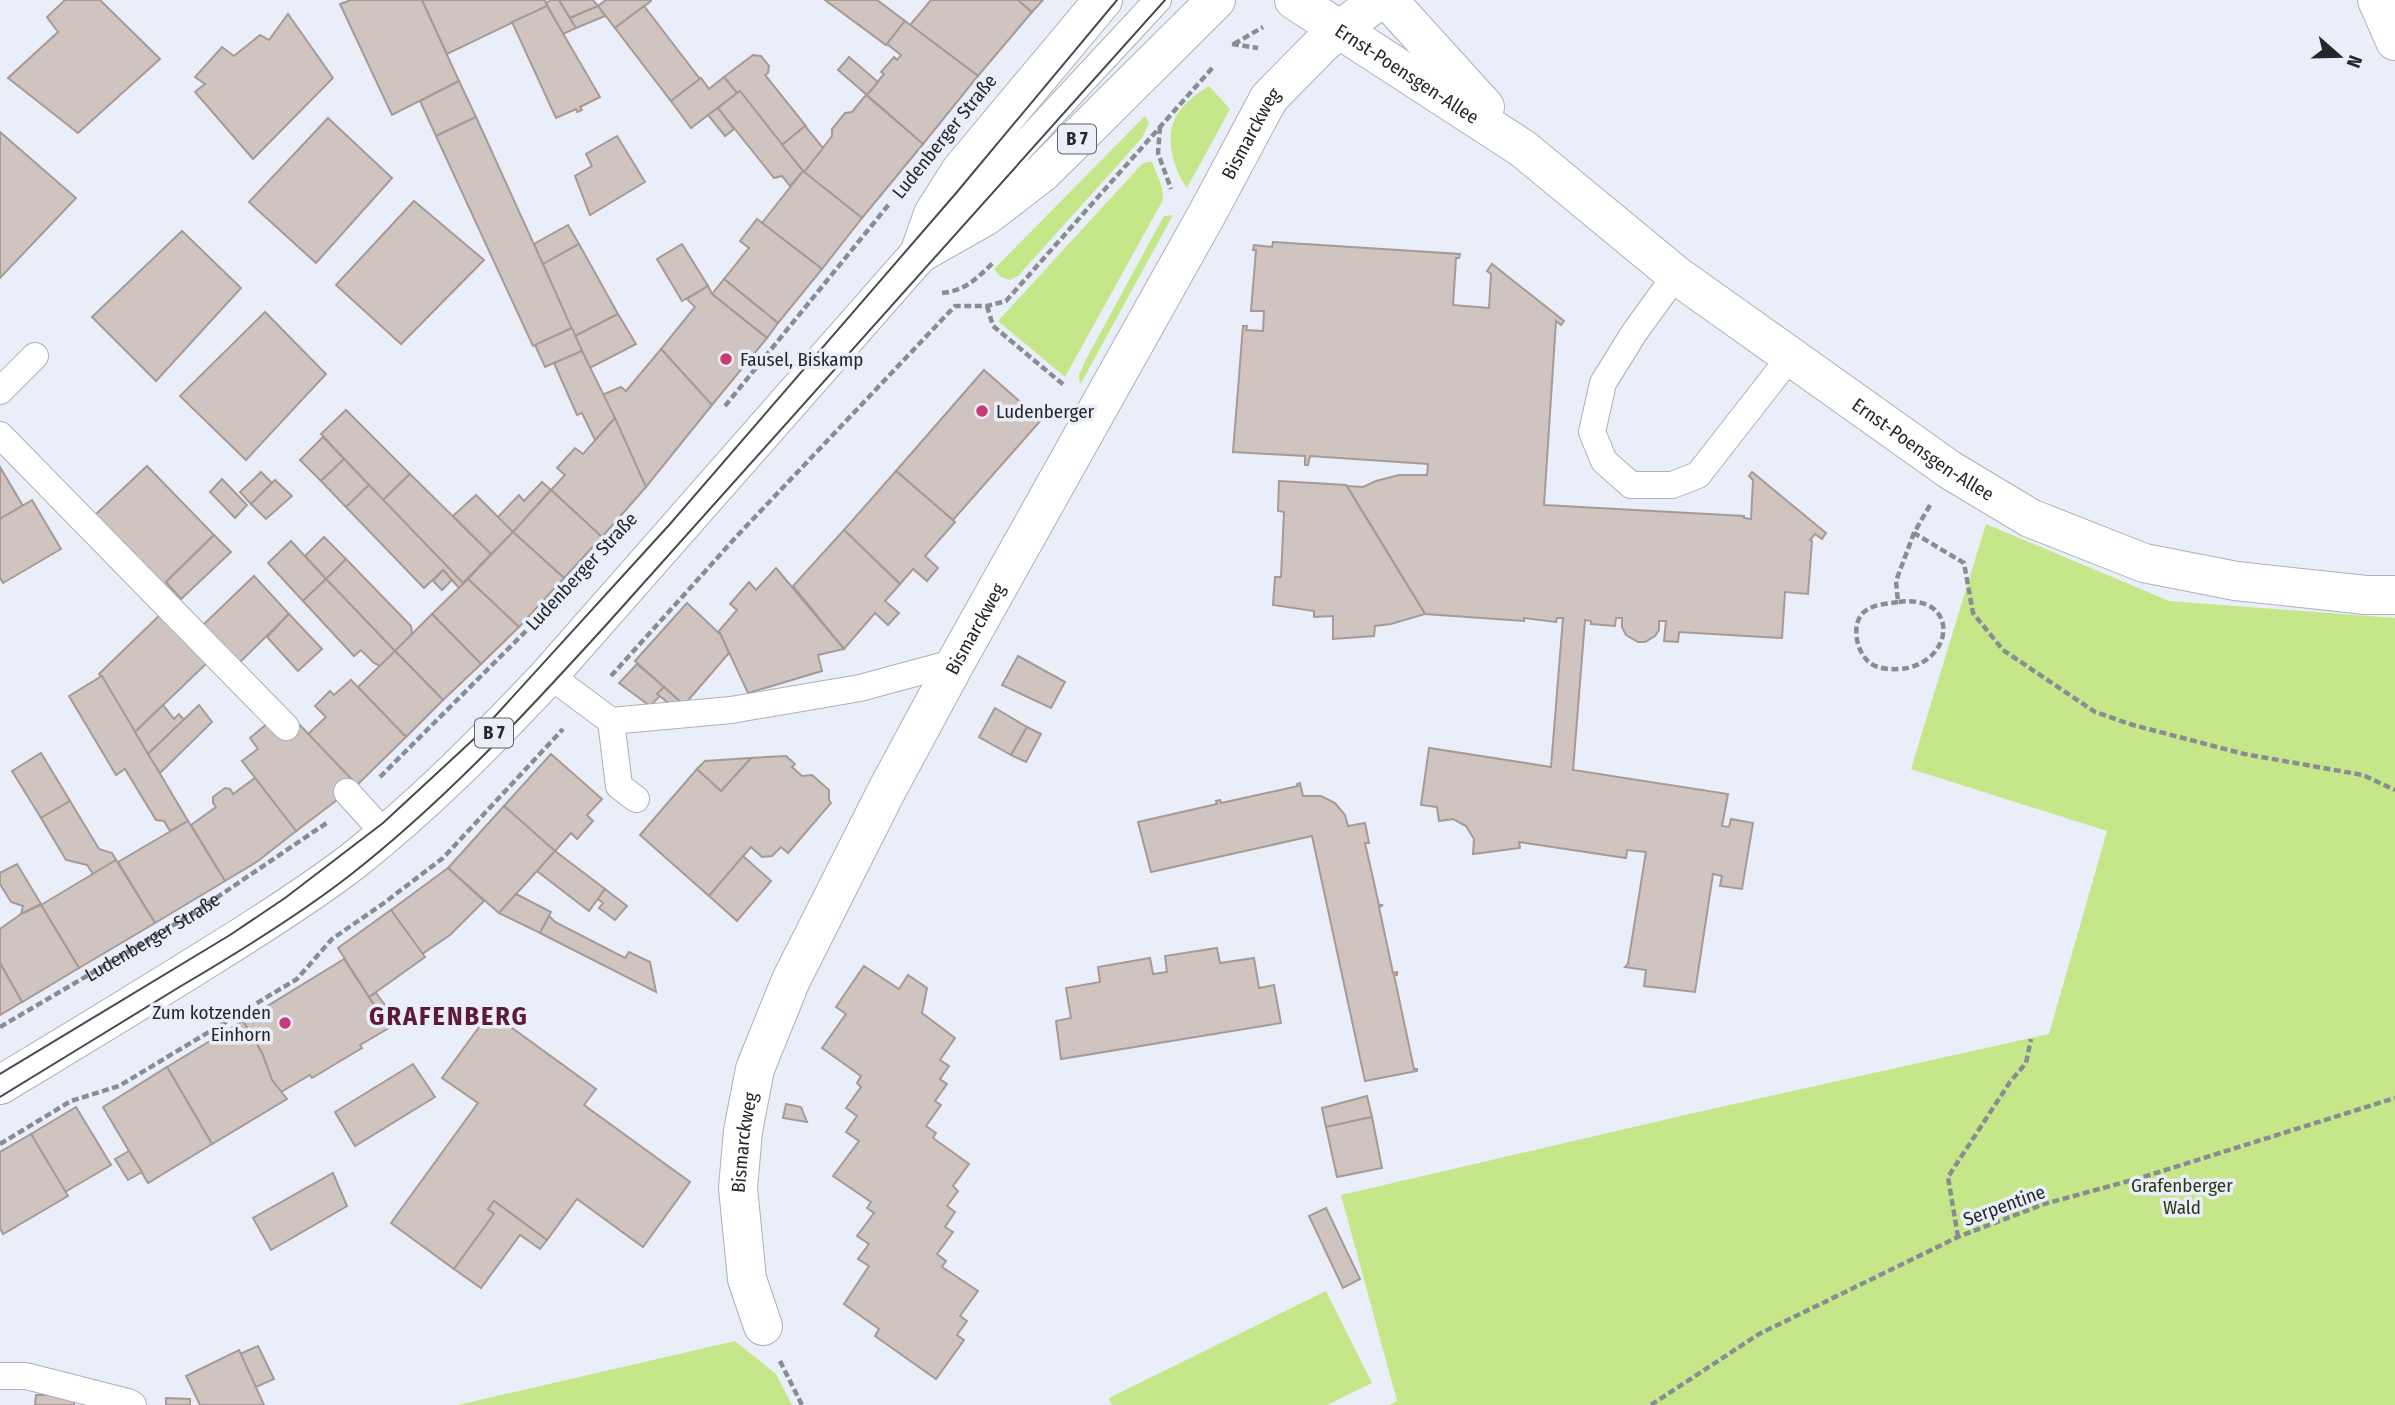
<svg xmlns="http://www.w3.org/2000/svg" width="2395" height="1405" font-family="'Fira Sans Condensed',sans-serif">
  <rect width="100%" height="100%" fill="#e9eef8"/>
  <g fill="#c5e78a">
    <path d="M1209,86L1230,109L1187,188C1180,179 1176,169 1173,158C1164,122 1180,104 1209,86Z"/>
    <polygon points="1145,116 1149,123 1142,138 1018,276 1010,280 1001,277 994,269"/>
    <polygon points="1147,162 1152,162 1153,164 1162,187 1163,200 1065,377 998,321 1142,164"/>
    <polygon points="1173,215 1080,385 1079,375 1085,361 1160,223 1164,216"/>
    <polygon points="1986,524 2169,601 2395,618 2395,1405 1389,1405 1397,1401 1341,1195 1694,1113 2049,1034 2107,831 1911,769"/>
    <polygon points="1326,1291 1372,1383 1327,1405 1112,1405 1109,1398"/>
    <polygon points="735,1341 776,1374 792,1405 458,1405"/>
  </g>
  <g fill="#d0c4c0" stroke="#a69a97" stroke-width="2">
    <polygon points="65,0 100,0 160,59 78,133 8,78 58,32 47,17"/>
    <polygon points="351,0 422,0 459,81 392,115 340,4"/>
    <polygon points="422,0 545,0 547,6 447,54"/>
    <polygon points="551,0 559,0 576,28 563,34 546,3"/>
    <polygon points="559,0 593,0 598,6 570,18"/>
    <polygon points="606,0 651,0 651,1 615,28 598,6"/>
    <polygon points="825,0 877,0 905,21 886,45"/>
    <polygon points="931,0 1018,0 1032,12 978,76 910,25"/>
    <polygon points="1018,0 1043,0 1032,12"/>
    <polygon points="547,6 600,97 580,107 582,110 577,112 576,109 556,118 512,22"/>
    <polygon points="598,6 605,16 576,28 570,18"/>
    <polygon points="644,6 700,79 671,101 615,28"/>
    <polygon points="288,14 333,78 253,159 195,92 205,84 195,77 222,47 234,56 260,35 269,40"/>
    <polygon points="905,21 978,76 923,144 867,95 884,74 881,72 894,57 897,60 901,55 887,44"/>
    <polygon points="753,55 761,56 769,66 768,73 765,75 806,126 782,145 740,91 737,93 724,77"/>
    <polygon points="849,57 878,82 867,95 838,70"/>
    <polygon points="724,77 737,93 691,128 671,101 701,78 709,89"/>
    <polygon points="459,81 476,117 436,136 420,101"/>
    <polygon points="740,91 803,171 790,186 782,176 774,178 718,108"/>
    <polygon points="866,95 923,144 862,218 804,172 832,136 832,129 845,113 852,112"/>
    <polygon points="718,108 734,129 725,136 708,115"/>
    <polygon points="476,117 572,328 533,346 436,136"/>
    <polygon points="328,118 392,178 316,263 249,202"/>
    <polygon points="805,126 823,148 804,172 782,145"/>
    <polygon points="0,132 76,198 0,278"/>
    <polygon points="617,136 645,182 590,215 575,176 592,166 586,154"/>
    <polygon points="803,171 862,218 822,269 762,223"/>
    <polygon points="414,201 484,260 401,344 336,285"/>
    <polygon points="757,219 822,269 778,323 724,279 749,248 740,241"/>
    <polygon points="568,225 579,244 543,264 534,244"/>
    <polygon points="182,231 241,288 156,381 92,317"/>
    <polygon points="1273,242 1460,254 1459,258 1456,258 1453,305 1489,308 1491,274 1487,271 1492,264 1564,321 1561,325 1556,321 1544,505 1744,516 1744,518 1751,519 1753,480 1749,476 1752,472 1826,533 1822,539 1815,534 1810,540 1812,541 1808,594 1785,592 1782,638 1679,632 1678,642 1664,641 1666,621 1659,621 1659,630 1655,636 1645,642 1638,642 1626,635 1622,627 1622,618 1616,618 1615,626 1591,624 1591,621 1585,620 1573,770 1728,794 1722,826 1729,827 1731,819 1753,823 1742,889 1720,886 1722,876 1713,874 1695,992 1644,986 1646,970 1625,967 1628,964 1646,852 1627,850 1626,858 1519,842 1520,848 1473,854 1474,839 1466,826 1453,819 1439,821 1437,807 1421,805 1429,748 1551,767 1563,618 1557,618 1556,622 1524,618 1524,621 1425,614 1347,486 1363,487 1376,481 1399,475 1427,475 1428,464 1310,456 1308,465 1305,465 1305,456 1233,452 1243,326 1247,326 1246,330 1263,331 1264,311 1251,311 1256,250 1253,250 1254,245 1272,247"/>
    <polygon points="579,244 618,314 575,336 543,264"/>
    <polygon points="682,244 708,286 682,301 657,259"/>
    <polygon points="724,279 778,323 767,338 712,294"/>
    <polygon points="708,286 712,294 767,338 712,405 661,349 695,307 687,299"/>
    <polygon points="265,312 326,374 246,460 180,396"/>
    <polygon points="618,314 636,344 590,368 575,336"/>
    <polygon points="572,328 582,351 545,367 535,345"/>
    <polygon points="661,349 712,405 646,487 602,395 621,387 626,391"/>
    <polygon points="582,351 615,418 595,440 582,413 577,415 554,363"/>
    <polygon points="984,370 1041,420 953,520 896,471"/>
    <polygon points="346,410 410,474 383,500 321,434"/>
    <polygon points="615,418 646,487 602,537 551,490 565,475 557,468 575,448 583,454"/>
    <polygon points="323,437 344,459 321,481 300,460"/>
    <polygon points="344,459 369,485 346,507 321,481"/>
    <polygon points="147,466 214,535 166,582 181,599 178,602 94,516"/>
    <polygon points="0,467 23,506 0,519"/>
    <polygon points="896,471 955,522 925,556 938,568 927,581 913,569 900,584 844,530"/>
    <polygon points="261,472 272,483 251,504 240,492"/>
    <polygon points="410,474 491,554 463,583 383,500"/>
    <polygon points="222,479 247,505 235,518 210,492"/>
    <polygon points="275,480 292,496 266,519 251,504"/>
    <polygon points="1279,481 1346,485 1425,614 1391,624 1375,626 1374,636 1333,639 1333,616 1314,617 1314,611 1273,605 1275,577 1281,577 1284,512 1278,511"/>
    <polygon points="542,482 551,490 513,532 497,518 519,495 524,501"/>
    <polygon points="369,485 463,583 460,589 443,570 424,588 346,507"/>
    <polygon points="551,490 602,537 564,578 513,532"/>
    <polygon points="476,495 513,532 491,554 453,516"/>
    <polygon points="32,500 61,549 3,583 0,578 0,519"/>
    <polygon points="844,530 900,584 885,601 899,613 888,625 875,613 844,649 793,586"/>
    <polygon points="513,532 564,578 519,627 468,579"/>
    <polygon points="214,535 231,552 181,599 166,582"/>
    <polygon points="324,537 346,559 326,579 305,556"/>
    <polygon points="291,541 326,579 303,601 268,563"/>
    <polygon points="346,559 411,626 412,634 395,651 326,579"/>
    <polygon points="776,568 844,649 818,655 822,671 748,693 719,631 737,610 730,604 749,582 756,590"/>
    <polygon points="443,570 452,580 442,590 433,581"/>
    <polygon points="254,576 289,614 238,664 202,626"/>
    <polygon points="326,579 395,651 380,666 374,663 361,650 354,656 303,601"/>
    <polygon points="468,579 519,627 481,664 432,614"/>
    <polygon points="687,603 721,635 729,653 684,705 635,661"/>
    <polygon points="161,614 208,662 135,732 99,674"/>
    <polygon points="289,614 322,649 298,671 267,637"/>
    <polygon points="432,614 481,664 443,700 395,651"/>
    <polygon points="395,651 443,700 406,737 358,687"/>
    <polygon points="1018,656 1065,682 1051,708 1002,685"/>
    <polygon points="637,664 664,687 657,694 660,696 650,706 619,683"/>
    <polygon points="102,676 188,821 170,831 164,821 156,820 125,769 116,775 69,696"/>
    <polygon points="351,680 406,737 357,785 308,734 326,717 315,706 330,691 334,695"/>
    <polygon points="664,687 684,705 671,705 657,694"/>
    <polygon points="163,705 174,719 179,714 184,720 148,754 135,732"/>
    <polygon points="199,705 212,722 160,773 148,754"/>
    <polygon points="995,708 1027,727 1011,755 979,737"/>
    <polygon points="296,721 357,785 296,831 242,761 258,749 250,738 268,723"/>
    <polygon points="1027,727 1041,734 1026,762 1011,755"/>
    <polygon points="41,753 70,801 41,818 12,771"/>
    <polygon points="551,754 602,799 587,815 593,821 577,839 571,833 555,851 504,806"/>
    <polygon points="786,756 795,764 792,767 802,776 812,775 829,790 829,800 831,803 788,853 781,847 772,856 762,857 751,847 709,896 640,835 697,769 721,791 751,758"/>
    <polygon points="751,758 721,791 697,769 705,761"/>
    <polygon points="255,778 296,831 258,861 225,881 191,825 216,807 213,803 213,797 225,788 230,789 233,794"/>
    <polygon points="1300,783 1303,796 1321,796 1335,803 1345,815 1348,826 1365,823 1369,843 1365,843 1379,905 1383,905 1379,907 1393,973 1397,972 1397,975 1394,975 1414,1069 1417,1069 1417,1071 1365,1081 1312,836 1151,872 1138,822 1217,804 1216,801 1220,800 1221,803 1298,786 1297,784"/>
    <polygon points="70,801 99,849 112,853 116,860 93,874 87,865 66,860 41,818"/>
    <polygon points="504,806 555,851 499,913 448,868"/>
    <polygon points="188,821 225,881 155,923 118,862"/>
    <polygon points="555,851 605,889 589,911 537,871"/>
    <polygon points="743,856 771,881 737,921 709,896"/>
    <polygon points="116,860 155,923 79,968 41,905"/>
    <polygon points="17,864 41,904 21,914 23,906 11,902 0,884 0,873"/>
    <polygon points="448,868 484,901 450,935 422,954 391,910"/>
    <polygon points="605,889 627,906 615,920 599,908 603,903 598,899"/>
    <polygon points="516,894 551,912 540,933 499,913"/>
    <polygon points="41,905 79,968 22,1002 0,963 0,929 21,914"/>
    <polygon points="391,910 425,957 369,997 338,948"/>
    <polygon points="549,916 555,922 625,958 629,952 650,962 656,992 540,933"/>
    <polygon points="1217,948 1220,963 1254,958 1259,988 1274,985 1281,1023 1061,1059 1056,1021 1071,1018 1066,988 1100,982 1098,967 1150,958 1153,974 1167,972 1165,956"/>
    <polygon points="344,959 389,1028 360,1045 362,1048 312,1078 310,1075 281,1092 272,1080 262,1053 243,1021"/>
    <polygon points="0,963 22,1002 0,1015"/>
    <polygon points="864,966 899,989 908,975 927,988 922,1013 955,1038 940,1060 949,1066 940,1079 947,1084 935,1101 941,1105 926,1126 936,1133 933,1138 969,1164 953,1186 958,1191 947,1206 955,1212 945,1227 953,1232 937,1254 946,1261 942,1267 978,1291 960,1316 967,1321 957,1335 964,1340 936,1379 875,1336 879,1329 844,1304 869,1266 858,1259 869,1244 857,1236 874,1213 867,1208 871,1202 833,1176 859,1141 846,1132 857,1116 846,1108 861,1087 857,1083 861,1076 822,1048 846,1014 836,1007"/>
    <polygon points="376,993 394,1017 386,1023 369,997"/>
    <polygon points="490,1012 596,1089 584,1105 690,1182 643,1247 577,1199 547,1240 494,1201 488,1209 494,1214 454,1269 391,1223 478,1103 442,1078"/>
    <polygon points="243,1021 262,1053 272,1080 287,1099 212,1144 167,1067"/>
    <polygon points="413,1064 435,1097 355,1146 335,1112"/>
    <polygon points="167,1067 212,1144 148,1183 103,1107"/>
    <polygon points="1367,1096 1372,1117 1326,1127 1322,1108"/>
    <polygon points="786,1104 801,1107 807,1122 783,1118"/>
    <polygon points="76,1107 111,1165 65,1192 31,1134"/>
    <polygon points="1372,1117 1382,1168 1337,1177 1326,1127"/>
    <polygon points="31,1134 68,1196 3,1234 0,1228 0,1152"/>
    <polygon points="129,1151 142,1172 128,1180 115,1159"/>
    <polygon points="333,1173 347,1206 271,1250 253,1218"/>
    <polygon points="494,1201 547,1240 540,1249 520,1235 481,1288 454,1269 494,1214 488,1209"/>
    <polygon points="1326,1208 1360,1279 1343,1288 1309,1216"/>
    <polygon points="258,1346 274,1379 256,1387 240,1354"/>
    <polygon points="239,1350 264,1405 200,1405 186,1376"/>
    <polygon points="36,1395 74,1395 74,1405 35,1405"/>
    <polygon points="166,1398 190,1399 190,1405 166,1405"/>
  </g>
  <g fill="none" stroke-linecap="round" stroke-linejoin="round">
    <g stroke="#acb0ba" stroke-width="28">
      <g id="service">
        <polyline points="948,226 1158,0"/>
        <polyline points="1676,275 1634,333 1603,383 1592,432 1604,461 1631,485 1672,485 1698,475 1790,357"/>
        <polyline points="0,391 35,356"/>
        <polyline points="0,435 286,727"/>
        <polyline points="549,675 611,721 619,786 636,799"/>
        <polyline points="611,721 731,710 860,688 956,662"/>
        <polyline points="347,792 385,834"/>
        <polyline points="0,1376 26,1376 128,1402 133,1405"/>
      </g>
    </g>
    <g stroke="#acb0ba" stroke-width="40">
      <g id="minor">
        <polyline points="2377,0 2395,41"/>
        <path id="s2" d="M763,1326L747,1279L738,1188L743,1131L755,1069L791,980L887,790L956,662L1207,214L1269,98L1324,42L1379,0"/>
      </g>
    </g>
    <g stroke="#acb0ba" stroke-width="40">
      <g id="tertiary">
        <path id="s3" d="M1294,0L1522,148L1676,275L1950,470L2030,518L2144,563L2236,581L2366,595H2395"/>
        <polyline points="1388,0 1485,107"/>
      </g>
    </g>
    <g stroke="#acb0ba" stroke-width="40">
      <g id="primary">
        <polyline points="919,254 933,214 961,170 1103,0"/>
        <path d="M0,1085C70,1043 139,1001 208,958C258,927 307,896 353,861C424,805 488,740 549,675L919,254L986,216L1042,173L1216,0"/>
      </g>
    </g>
    <g stroke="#898c93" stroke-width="4.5" stroke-dasharray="7 3.5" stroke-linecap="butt">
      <polyline points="1232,44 1258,48"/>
      <polyline points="1234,44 1263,27"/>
      <polyline points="1160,127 1158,153 1171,189"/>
      <path d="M942,293C965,291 977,278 993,263"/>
      <polyline points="987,306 993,326 1065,386"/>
      <polyline points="725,406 890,203"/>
      <polyline points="1930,505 1914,533 1964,563 1973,613 2003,650 2095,712 2133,725 2244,754 2363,775 2395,790"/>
      <path d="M1898,602C1886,604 1871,604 1862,614C1851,627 1857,653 1870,663C1879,670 1896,670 1907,668C1955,658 1959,594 1898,602L1896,581L1914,533"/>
      <polyline points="611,676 736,537 955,306 987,306 1006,301 1214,66"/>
      <polyline points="380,777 537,620"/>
      <path id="s1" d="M0,1027L194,913L328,822"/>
      <polyline points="0,1144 71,1101 119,1086 297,979 332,939 384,903 443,858 563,729"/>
      <polyline points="1958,1237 1948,1177 2010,1082 2026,1063 2031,1039"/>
      <polyline points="780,1361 802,1405"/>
      <polyline points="1651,1405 1759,1334 1958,1237 2044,1204 2140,1178 2395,1098"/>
    </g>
    <use href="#service" stroke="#fff" stroke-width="26"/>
    <use href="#minor" stroke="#fff" stroke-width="38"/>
    <use href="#tertiary" stroke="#fff" stroke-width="38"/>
    <use href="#primary" stroke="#fff" stroke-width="38"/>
    <g stroke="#484a4f" stroke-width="2">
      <polyline points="0,1074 230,935 285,898 383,823 476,737 670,524 957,192 1117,0"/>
      <path d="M0,1097C60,1060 121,1023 181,986C239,952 296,917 349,876C445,801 526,713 607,624L1165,0"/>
    </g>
  </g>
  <g fill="#c63c74" stroke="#e9eef8" stroke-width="2.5">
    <circle cx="726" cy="359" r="7"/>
    <circle cx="982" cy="411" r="7"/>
    <circle cx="285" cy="1023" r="7"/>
  </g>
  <g text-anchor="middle" stroke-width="7" stroke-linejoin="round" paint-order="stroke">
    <g fill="#e9eef8" stroke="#606368" stroke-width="2">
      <rect x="1058" y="124.5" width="38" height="29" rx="5"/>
      <rect x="475" y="718.5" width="38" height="29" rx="5"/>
    </g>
    <g font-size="18" font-weight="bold" fill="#26272b">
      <text x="1077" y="145">B 7</text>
      <text x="494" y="739">B 7</text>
    </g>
    <g font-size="19" fill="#26272b" stroke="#e9eef8">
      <text dy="7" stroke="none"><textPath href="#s3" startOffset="135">Ernst-Poensgen-Allee</textPath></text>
      <text dy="7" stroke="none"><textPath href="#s2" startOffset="1321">Bismarckweg</textPath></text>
      <text transform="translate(944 136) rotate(-51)" y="7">Ludenberger Straße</text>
      <text dy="7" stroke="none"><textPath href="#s3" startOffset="774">Ernst-Poensgen-Allee</textPath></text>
      <text transform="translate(581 571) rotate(-47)" y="7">Ludenberger Straße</text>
      <text dy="7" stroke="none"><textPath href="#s2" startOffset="754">Bismarckweg</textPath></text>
      <text dy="7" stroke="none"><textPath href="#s1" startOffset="177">Ludenberger Straße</textPath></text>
      <text dy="7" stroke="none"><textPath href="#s2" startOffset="187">Bismarckweg</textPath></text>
      <text transform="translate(2004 1205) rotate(-20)" y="7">Serpentine</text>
    </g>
    <g font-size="19" fill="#26272b" stroke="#e9eef8" text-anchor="start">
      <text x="740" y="366">Fausel, Biskamp</text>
      <text x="996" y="418">Ludenberger</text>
      <text x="271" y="1019" text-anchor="end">Zum kotzenden<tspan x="271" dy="22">Einhorn</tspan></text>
    </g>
    <g font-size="19" fill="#2d3a13" stroke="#e9eef8">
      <text x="2182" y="1192">Grafenberger<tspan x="2182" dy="22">Wald</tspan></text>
    </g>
    <g font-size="26" font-weight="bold" letter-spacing="2" fill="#5d1a34" stroke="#e9eef8">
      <text x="449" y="1025">GRAFENBERG</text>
    </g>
  </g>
  <g transform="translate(2339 56) rotate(110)" stroke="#e9eef8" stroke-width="5" paint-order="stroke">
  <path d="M0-5L12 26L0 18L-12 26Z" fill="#26272b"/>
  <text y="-10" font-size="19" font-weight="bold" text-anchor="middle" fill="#26272b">N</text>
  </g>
</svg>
